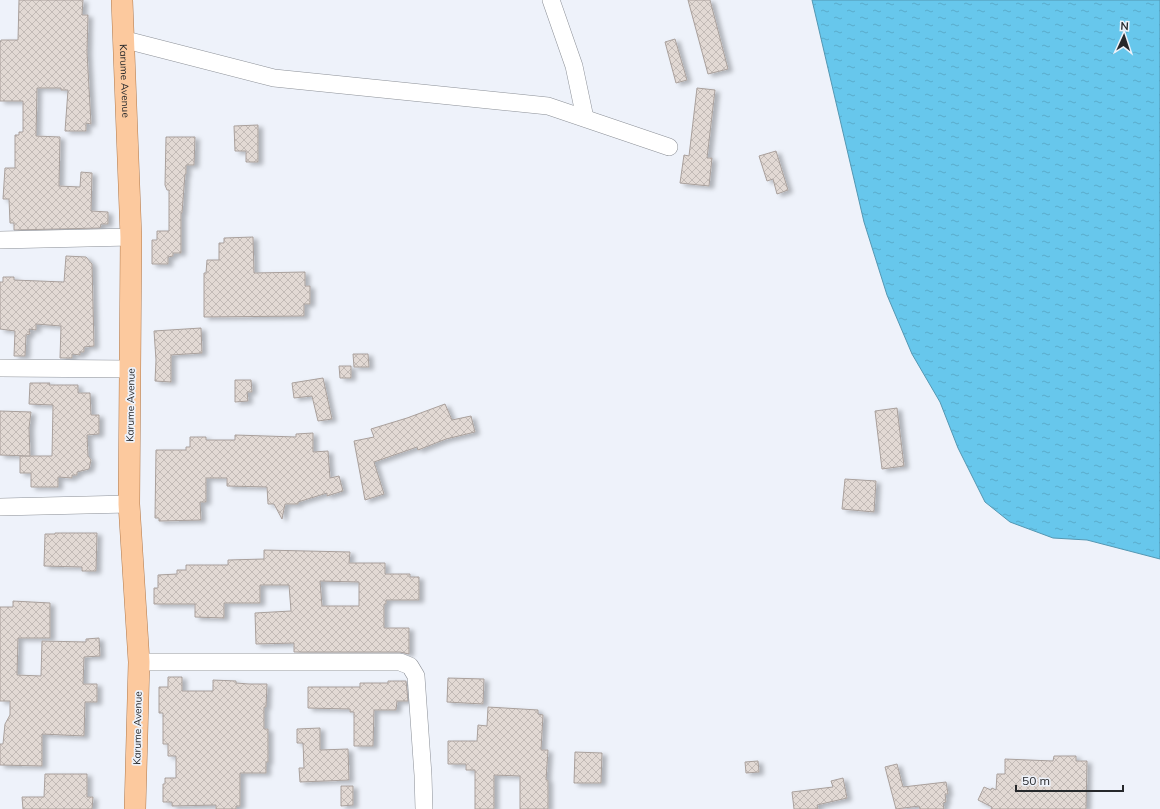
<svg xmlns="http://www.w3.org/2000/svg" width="1160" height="809" font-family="Mulish,sans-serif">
  <defs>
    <pattern id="water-ripples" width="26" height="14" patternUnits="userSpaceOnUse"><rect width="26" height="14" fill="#67c7ec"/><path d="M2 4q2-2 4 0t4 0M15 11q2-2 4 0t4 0" fill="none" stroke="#59abcb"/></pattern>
    <pattern id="building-cross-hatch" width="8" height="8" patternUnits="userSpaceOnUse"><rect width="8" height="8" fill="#e2d9d4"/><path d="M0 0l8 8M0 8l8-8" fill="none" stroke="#c2bab6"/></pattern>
    <filter id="shadow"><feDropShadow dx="4.5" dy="2.5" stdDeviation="2" flood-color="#0004"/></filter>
  </defs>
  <rect width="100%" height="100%" fill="#eef2fa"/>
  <polygon fill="url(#water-ripples)" stroke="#5497b2" points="812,0 1160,0 1160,559 1087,540 1053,538 1010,522 985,502 958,448 940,402 912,354 887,295 864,222"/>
  <g fill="url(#building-cross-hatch)" stroke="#a9a09c" fill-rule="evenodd" filter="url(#shadow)">
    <polygon points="19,0 83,0 82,15 88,15 87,52 91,124 86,123 86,131 65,131 68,90 61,90 61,88 37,88 36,136 60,137 59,186 80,187 81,172 92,173 91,211 108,212 108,224 101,224 100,228 14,230 14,223 10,223 9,199 3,199 5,168 15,168 15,135 19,135 19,132 23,132 23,101 0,101 0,43 1,40 18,40"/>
    <polygon points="688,0 710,0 728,69 708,74"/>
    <polygon points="675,39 687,80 676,83 665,42"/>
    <polygon points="697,88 715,90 707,158 712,158 709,186 680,183 684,155 689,156"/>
    <polygon points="258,125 258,162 246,162 246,151 235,151 234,126"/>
    <polygon points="166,137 195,137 194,165 186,165 186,174 185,174 182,213 181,213 181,253 173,253 173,256 168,257 168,264 152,264 152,240 157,240 157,231 169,231 169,190 167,190 165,185"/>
    <polygon points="776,151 788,190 777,194 773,179 767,181 759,156"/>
    <polygon points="253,237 254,273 305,272 305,286 310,286 310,304 304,304 304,316 204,317 204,273 206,273 207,260 219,260 219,243 224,243 224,238"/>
    <polygon points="66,256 86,257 92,264 94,346 84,347 84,352 80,352 80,355 72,354 72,358 60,358 61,326 36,324 36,330 29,329 30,334 26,335 25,356 14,356 15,331 0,329 0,282 3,282 3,277 14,277 14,280 64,282"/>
    <polygon points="201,328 202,353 171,355 171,382 155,381 156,360 154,331"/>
    <polygon points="353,354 368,354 369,367 354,367"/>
    <polygon points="339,366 351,366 351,378 340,378"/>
    <polygon points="323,378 332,419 318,421 312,396 294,398 292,383"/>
    <polygon points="235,380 251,380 252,392 247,392 248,401 235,402"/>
    <polygon points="30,383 50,383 49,385 78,385 78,393 90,393 91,415 99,415 99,434 87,435 88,456 91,460 89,469 77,472 77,475 72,475 72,478 58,477 58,487 31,487 31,473 20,473 20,456 52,456 53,405 29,404"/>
    <polygon points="445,404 452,420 471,416 475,432 446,439 418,450 417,447 374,462 384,494 365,500 354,441 374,437 371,429 407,418"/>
    <polygon points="897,408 904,466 882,469 875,411"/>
    <polygon points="0,411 31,412 29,428 30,456 0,455"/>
    <polygon points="313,433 313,452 328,451 330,478 339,476 343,491 327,496 327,493 298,502 298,504 285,504 282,519 274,504 268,504 267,487 227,486 227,478 206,478 206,502 200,502 201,520 159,521 159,518 155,518 156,450 186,450 186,447 190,447 190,437 206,437 206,440 235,440 235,435 296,437 296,434"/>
    <polygon points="845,479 876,481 874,512 842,509"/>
    <polygon points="55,533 97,533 96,571 82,571 82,567 44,566 45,534 55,534"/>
    <path d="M264,550L350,552L349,563H385V574H410V577H419V600H386V604H384V628H409V654L400,652H294V643L256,644L255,613L291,611L289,585H260V603H224V618L195,617V604H154V588H158V575L177,574V570H186V565H228V560L264,559ZM320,581L359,582V606H322Z"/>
    <polygon points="13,601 50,603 50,638 18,638 17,675 41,676 42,641 86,642 86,639 99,638 100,656 84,657 83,684 97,684 97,702 85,702 84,736 42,734 42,766 0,765 0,744 3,744 5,724 10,715 10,701 0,701 0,607 13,607"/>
    <polygon points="168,677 182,677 182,691 213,691 213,680 236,681 236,683 249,684 267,684 266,707 264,707 264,729 268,729 268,762 266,762 266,773 240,773 240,806 236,806 236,809 216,809 216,805 172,806 172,802 163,802 163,784 165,784 165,778 176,778 176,756 168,756 168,744 163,744 163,713 159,713 159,687 168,687"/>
    <polygon points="448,678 484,679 483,704 447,702"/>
    <polygon points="388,681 406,681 408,701 397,701 396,710 374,710 373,746 354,746 354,712 350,712 350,709 308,708 308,687 360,687 360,683 388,683"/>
    <polygon points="488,707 538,710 538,714 543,715 541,750 548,750 546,780 548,780 548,809 520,809 520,776 494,775 494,809 475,809 475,770 466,770 466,764 448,764 448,741 477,741 478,725 487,726"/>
    <polygon points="320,728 320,750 348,749 349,780 300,782 299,768 304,768 303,743 297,743 297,729"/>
    <polygon points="575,752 602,753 601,783 574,783"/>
    <polygon points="1054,756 1076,756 1076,761 1087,761 1086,809 991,809 992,807 978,800 984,787 991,790 992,788 996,790 997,774 1005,774 1005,759 1053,761"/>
    <polygon points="758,761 759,772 746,773 745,762"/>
    <polygon points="897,764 903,787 946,782 948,794 945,794 946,802 943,803 944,809 920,809 919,806 896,809 885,767"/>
    <polygon points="45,774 87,774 87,797 93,797 92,809 23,809 22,797 44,797"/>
    <polygon points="843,778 847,798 817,805 818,809 794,809 792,792 833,787 831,781"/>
    <polygon points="341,786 353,786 353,805 341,806"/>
  </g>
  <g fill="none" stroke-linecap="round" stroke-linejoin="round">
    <g stroke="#8c9097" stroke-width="18">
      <g id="minor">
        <polyline points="551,0 574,66 585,118"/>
        <polyline points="122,39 274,78 548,106 669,147"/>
        <polyline points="0,240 131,237"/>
        <polyline points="0,368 131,369"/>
        <polyline points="0,507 129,504"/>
        <polyline points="139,662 400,662 410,666 416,676 423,775 424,809"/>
      </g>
    </g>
    <g stroke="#b0794c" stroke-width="22">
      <g id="major">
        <path id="s1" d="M122,0L131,237L129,504L139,662L135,809"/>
      </g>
    </g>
    <use href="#minor" stroke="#fff" stroke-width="17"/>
    <use href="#major" stroke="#fcc99e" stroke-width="21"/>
  </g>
  <g text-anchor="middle" stroke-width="3.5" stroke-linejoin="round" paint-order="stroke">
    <g font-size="10" fill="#26282b" stroke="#eef2fa">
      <text dy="4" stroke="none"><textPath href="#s1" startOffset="81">Karume Avenue</textPath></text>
      <text transform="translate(130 405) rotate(-89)" y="4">Karume Avenue</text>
      <text transform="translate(137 728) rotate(-89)" y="4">Karume Avenue</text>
    </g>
  </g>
  <g transform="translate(1124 36) rotate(3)" stroke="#eef2fa" stroke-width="3" paint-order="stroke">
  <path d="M0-3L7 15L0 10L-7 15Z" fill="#26282b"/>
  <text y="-6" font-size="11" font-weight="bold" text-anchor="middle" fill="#26282b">N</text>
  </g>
  <path d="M1016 785v6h107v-6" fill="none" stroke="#26282b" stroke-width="2"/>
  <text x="1022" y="785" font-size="12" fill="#26282b" stroke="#eef2fa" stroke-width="3" paint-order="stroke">50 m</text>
</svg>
